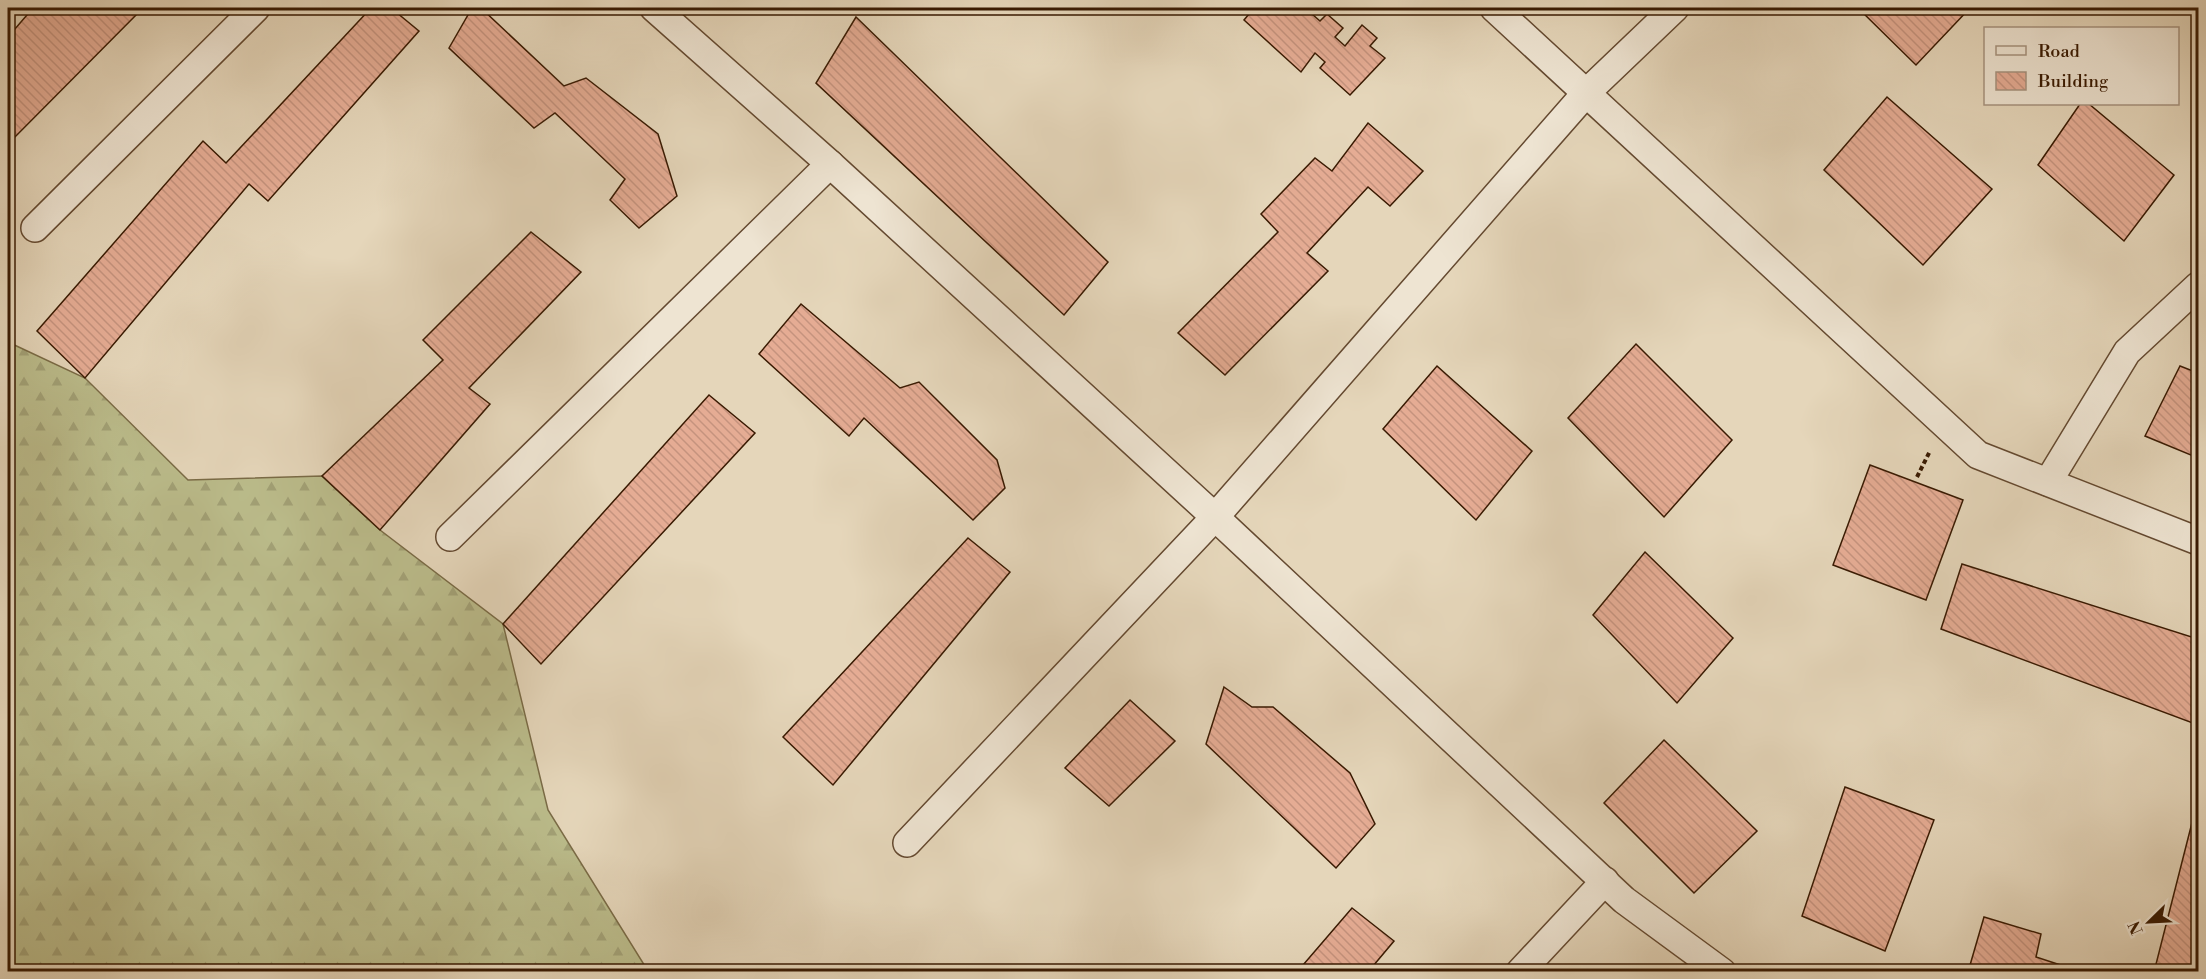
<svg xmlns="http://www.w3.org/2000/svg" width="2206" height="979" font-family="'Libre Bodoni',serif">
  <defs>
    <pattern id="forest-firs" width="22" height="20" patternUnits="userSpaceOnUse" patternTransform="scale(1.5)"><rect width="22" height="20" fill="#bbbc8b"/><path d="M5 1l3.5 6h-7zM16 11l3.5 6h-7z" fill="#a2a176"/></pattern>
    <pattern id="building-back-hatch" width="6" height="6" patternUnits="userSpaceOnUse" patternTransform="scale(1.5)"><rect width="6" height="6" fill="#e5ac94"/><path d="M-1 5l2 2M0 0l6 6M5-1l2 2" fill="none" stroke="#c5937e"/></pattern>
  </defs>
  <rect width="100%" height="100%" fill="#e5d6ba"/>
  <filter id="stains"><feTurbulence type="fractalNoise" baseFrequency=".00333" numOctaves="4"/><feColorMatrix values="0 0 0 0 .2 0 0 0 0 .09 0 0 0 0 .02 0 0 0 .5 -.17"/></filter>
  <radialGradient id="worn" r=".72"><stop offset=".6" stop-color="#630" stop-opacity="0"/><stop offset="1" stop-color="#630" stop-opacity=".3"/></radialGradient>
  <polygon fill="url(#forest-firs)" stroke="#7a6b46" stroke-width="1.5" points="8,342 85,378 188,480 322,476 380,530 503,624 548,810 648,971 8,971"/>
  <g fill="url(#building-back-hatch)" stroke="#391a02" stroke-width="1.5">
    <polygon points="33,8 143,8 8,144 8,37"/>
    <polygon points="371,8 391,8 419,31 268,201 249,184 85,378 37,331 203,141 226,163"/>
    <polygon points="472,8 481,8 564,86 586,78 658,134 677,196 639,228 610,200 625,179 555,113 534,128 449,48"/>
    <polygon points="1254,8 1305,8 1320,21 1327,14 1343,28 1335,37 1345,46 1362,25 1377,38 1370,46 1385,58 1350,95 1320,68 1325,62 1315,53 1301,72 1244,20"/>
    <polygon points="1858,8 1970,8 1916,65"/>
    <polygon points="856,17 1108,262 1064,315 816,83"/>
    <polygon points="1887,97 1992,189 1923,265 1824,170"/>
    <polygon points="2080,104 2089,104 2174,175 2124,241 2038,165"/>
    <polygon points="1368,123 1423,171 1390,206 1368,187 1307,253 1328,271 1225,375 1178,333 1278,232 1261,214 1315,158 1332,171"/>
    <polygon points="531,232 581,272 469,388 490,404 380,530 322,476 443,360 423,340"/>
    <polygon points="801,304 900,388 919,382 997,460 1005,488 973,520 864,418 849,436 759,354"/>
    <polygon points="1636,344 1732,440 1664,517 1568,418"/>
    <polygon points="1437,366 1532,451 1476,520 1383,429"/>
    <polygon points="2180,366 2198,373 2198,458 2145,436"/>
    <polygon points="709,395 755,433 541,664 503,624"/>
    <polygon points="1870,465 1963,500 1926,600 1833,565"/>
    <polygon points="968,538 1010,572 833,785 783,737"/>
    <polygon points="1645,552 1733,638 1677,703 1593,615"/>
    <polygon points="1962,564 2198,639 2198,725 1941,629"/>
    <polygon points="1224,687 1252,707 1273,707 1350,773 1375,824 1336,868 1206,744"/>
    <polygon points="1130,700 1175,741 1109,806 1065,768"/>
    <polygon points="1664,740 1757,831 1694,893 1604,803"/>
    <polygon points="1845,787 1934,820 1885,951 1802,916"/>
    <polygon points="2197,803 2198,972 2154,972"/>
    <polygon points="1352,908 1394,941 1368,972 1297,972"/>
    <polygon points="1984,917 2041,934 2036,957 2082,972 1968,972"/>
  </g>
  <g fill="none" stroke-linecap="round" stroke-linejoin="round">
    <g stroke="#644930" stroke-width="30">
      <g id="minor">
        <polyline points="654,8 830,164 1215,517 1624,900 1722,972"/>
        <polyline points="1494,8 1978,455 2198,541"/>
        <polyline points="35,228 256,8"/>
        <polyline points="2048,482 2127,352 2198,286"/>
        <polyline points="450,537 830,164"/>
        <polyline points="907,843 1215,517 1586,93 1675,8"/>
        <polyline points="1520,972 1605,881"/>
      </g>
    </g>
    <polyline stroke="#391a02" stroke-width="4" stroke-dasharray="4.5 3" stroke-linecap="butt" points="1917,477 1930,451"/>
    <use href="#minor" stroke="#eee4d2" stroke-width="27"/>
  </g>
  <rect width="2206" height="979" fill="none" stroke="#e5d6ba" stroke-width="30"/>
  <rect x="9" y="9" width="2188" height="961" fill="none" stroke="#391a02" stroke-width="3"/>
  <rect x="15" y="15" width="2176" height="949" fill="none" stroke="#391a02" stroke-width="1.5"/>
  <rect x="1984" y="27" width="195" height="78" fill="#eee4d2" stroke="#a6937f" stroke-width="1.5"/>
  <rect x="1996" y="46" width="30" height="9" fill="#eee4d2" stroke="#a6937f" stroke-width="1.5"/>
  <text x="2038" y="57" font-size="18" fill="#391a02">Road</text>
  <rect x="1996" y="72" width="30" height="18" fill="url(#building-back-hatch)" stroke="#a6937f" stroke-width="1.5"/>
  <text x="2038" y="87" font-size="18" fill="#391a02">Building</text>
  <g transform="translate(2149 922) rotate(246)" stroke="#eee4d2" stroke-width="4.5" paint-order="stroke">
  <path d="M0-4.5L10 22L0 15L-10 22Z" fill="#391a02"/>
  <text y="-9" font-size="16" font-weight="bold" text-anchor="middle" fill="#391a02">N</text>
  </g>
  <rect width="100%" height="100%" filter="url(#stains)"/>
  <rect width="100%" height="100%" fill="url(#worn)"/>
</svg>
